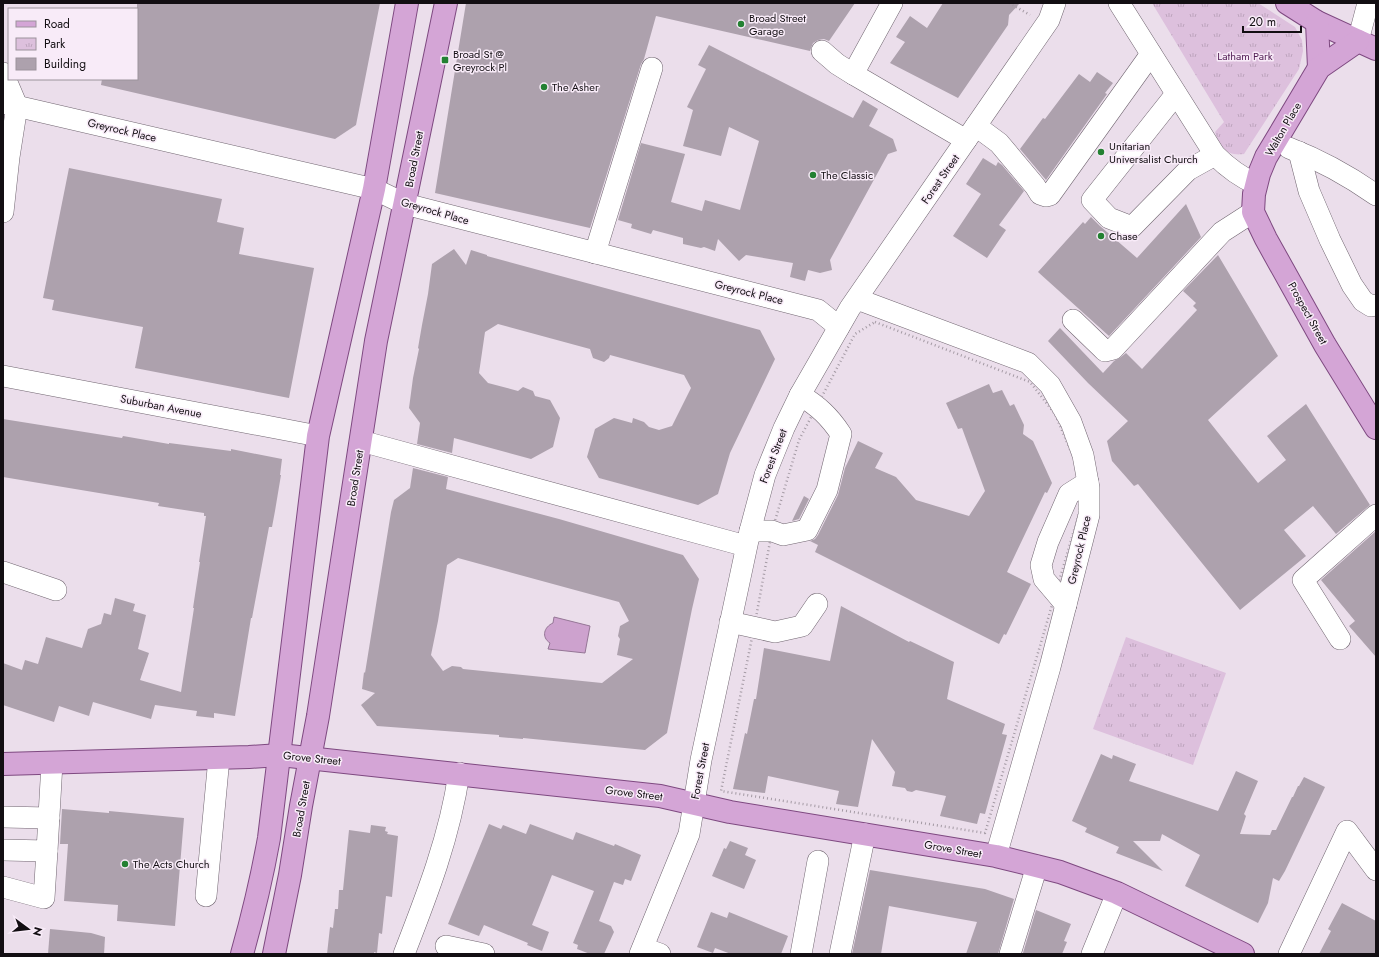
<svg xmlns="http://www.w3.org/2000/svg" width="1379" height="957" font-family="Jost,sans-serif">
  <defs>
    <pattern id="park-tufts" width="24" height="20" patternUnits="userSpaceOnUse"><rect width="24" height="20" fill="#ddc0dd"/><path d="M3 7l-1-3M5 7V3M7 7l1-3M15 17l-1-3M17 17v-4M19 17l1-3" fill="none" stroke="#bda4bd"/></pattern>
  </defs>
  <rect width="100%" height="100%" fill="#ebdeeb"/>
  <g fill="url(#park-tufts)">
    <path d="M1152,3H1258L1295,27L1302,40L1303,51L1299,69L1244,154C1226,156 1220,148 1215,132L1224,122Z"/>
    <polygon points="1126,637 1226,673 1193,765 1093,729"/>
  </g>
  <path fill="#cda2ce" stroke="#957696" d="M554,617L590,626L585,653L548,649L550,643C541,637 544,627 553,623Z"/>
  <g fill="#ada1ad" fill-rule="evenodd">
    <polygon points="137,3 380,3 356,125 335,139 101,85 102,79 137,79"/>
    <polygon points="466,3 855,3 829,41 824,39 818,40 813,43 810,51 656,16 644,59 641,64 590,228 435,193"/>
    <polygon points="943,3 1020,3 1009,15 1008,25 958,98 890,63 905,42 896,37 910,16 927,28"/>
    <polygon points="709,45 853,118 863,100 878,109 869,126 893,139 897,151 888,154 830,260 832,270 820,273 808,270 805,281 790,277 793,263 746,255 739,261 718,239 715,251 704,247 701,248 683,244 683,238 653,230 651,234 631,228 632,224 618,220 641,143 685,154 671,202 702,211 705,200 740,210 759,141 729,127 721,156 683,146 693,110 687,107 706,69 698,65"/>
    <polygon points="1097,72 1113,83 1105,93 1107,94 1046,180 1020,149 1043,118 1045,119 1079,74 1090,82"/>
    <polygon points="983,158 996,166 998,162 1002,165 1024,191 999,225 1006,230 987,258 953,236 981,194 966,184"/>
    <polygon points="69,168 222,199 217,222 244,228 239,254 314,268 289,398 135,368 143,327 52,310 54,300 43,298"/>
    <polygon points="1186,204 1201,237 1109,336 1038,272 1083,222 1085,224 1091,217 1100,226 1137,258"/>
    <polygon points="454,249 466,265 471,250 487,255 487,256 760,330 775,359 730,453 718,494 698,505 599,478 587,457 595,429 614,418 632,423 633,418 644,422 649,427 659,430 672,426 691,388 684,375 610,355 609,358 604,362 593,358 590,349 498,324 485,332 479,373 488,383 518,391 523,387 533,391 535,396 550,400 560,418 553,447 531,459 454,438 452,453 417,444 420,423 409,408 413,378 419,349 418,348 422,325 428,294 432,264"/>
    <polygon points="1218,255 1278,356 1208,420 1258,483 1286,460 1267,436 1306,404 1370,505 1336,534 1313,506 1284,530 1306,556 1240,610 1138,484 1134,486 1112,461 1107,441 1128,421 1088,383 1048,341 1060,328 1103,373 1114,361 1121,357 1126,353 1142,369 1197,310 1193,306 1196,303 1183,291"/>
    <polygon points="989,384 993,393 1002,390 1010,406 1014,404 1024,425 1023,434 1033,441 1052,483 1047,493 1045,492 1007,572 1031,584 1006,635 1004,634 999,644 815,552 818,545 810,541 815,539 818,535 838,495 845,468 858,441 883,453 875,468 896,477 916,500 969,516 985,491 962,428 958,429 946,403"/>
    <polygon points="3,419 122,438 123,436 169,444 169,443 231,451 231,449 282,459 280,475 281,475 275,511 272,527 269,527 252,618 251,618 235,716 214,713 214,718 196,716 197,711 155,705 151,719 93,702 89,716 59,706 54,722 3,705 3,663 22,670 25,660 38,664 46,637 82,648 88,629 101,624 104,613 111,615 115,598 135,604 133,611 146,615 138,649 149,653 140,680 181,692 194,608 193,608 200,562 199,562 206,516 204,516 204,513 158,506 159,503 3,477"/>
    <path d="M413,468L448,477L446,489L559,519L683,555L699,579L692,609L667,733L645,750L523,738V739L499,737V735L377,726L361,705L375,693L362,689L364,672L365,673L391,512L394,500L410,488ZM458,558L619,602L629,621L620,626L618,636L620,639L617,655L633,659L602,683L463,669L461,667L452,666L443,671L431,655L438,621L447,565Z"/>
    <polygon points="804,496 809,499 799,519 792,521"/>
    <polygon points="1376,531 1376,657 1349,626 1355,621 1321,580"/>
    <polygon points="841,606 909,642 910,641 954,662 947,699 1005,724 1002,734 1007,735 985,814 980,813 977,824 940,816 946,796 916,790 912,792 907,791 905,788 892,786 895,772 872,739 858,807 836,804 839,791 768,776 765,793 733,789 745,733 747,734 754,699 756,699 764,648 830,661"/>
    <polygon points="1101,754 1112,759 1113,755 1136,764 1129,781 1218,811 1236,771 1258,781 1244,814 1246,816 1240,834 1270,835 1272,830 1276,830 1292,797 1293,797 1298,786 1299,786 1304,777 1325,787 1285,871 1279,881 1273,878 1268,903 1258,923 1185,886 1200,855 1162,834 1160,841 1133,841 1163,871 1116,853 1119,847 1085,832 1087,828 1072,821"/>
    <polygon points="62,809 109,813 109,811 184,818 175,926 117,921 118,905 64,901 68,844 60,844"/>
    <polygon points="489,824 501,829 503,825 526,834 530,824 573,840 576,832 614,846 615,844 641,855 631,881 625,879 623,885 614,882 599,921 611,926 614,932 604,954 590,954 577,949 578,945 573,943 594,891 552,875 532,925 549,932 542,951 527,945 528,943 484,925 479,936 448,924"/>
    <polygon points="371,825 386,827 385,831 388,832 387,834 398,836 392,897 386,896 382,934 379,933 377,953 374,952 374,954 327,954 330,927 333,928 335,909 338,909 339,890 343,890 349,830 370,833"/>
    <polygon points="730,841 748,848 745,855 756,860 744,889 712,876 724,848 726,849"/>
    <polygon points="870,870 985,889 1014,899 998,954 966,954 977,922 889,906 881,954 852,954"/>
    <polygon points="1342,903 1376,921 1376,954 1319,954 1331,931 1328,929"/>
    <polygon points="1036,910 1071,924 1064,941 1067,942 1062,954 1026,954 1023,953"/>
    <polygon points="711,912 727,918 729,912 788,936 781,954 731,954 715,948 713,953 697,947"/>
    <polygon points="50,929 91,933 105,937 104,954 48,954"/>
  </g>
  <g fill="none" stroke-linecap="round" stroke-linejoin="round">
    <g stroke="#716671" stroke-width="22">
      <g id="minor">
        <polyline points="892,3 853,74 966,140"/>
        <path d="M1119,3L1215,155C1227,167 1240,177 1256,184"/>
        <polyline points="1358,41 1368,3"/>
        <polyline points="822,51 837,64 853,74"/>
        <polyline points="3,73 17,106 9,157 3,212"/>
        <polyline points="1176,94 1092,200 1109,218 1132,227 1188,170 1215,155"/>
        <polyline points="3,103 374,189 405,204 818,310 839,327"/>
        <polyline points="976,126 999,143 1035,186 1040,194 1046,196 1050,195 1151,54"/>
        <path d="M1289,148C1320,160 1349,176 1376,195"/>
        <polyline points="1299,152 1309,191 1330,240 1352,285 1363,301 1371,306 1376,305"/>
        <polyline points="595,253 652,68"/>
        <polyline points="857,299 1028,363 1050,385 1071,422 1083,455 1089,488 1089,515 1050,667 996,856"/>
        <polyline points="1073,320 1102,348 1105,351 1113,349 1222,232 1253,212"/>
        <polyline points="3,376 318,436"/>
        <polyline points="361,441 746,546"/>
        <path d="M750,531H772L783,535L807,530L827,490L841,434C829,416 818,406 800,395"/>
        <polyline points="3,572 56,590"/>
        <polyline points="1066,605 1044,579 1041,565 1048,542 1069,494 1088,482"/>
        <polyline points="730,622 775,632 802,626 817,604"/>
        <polyline points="1340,639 1303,580 1376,515"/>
        <polyline points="3,817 49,818"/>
        <polyline points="3,850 47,851 52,763"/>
        <polyline points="3,887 44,898 47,851"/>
        <polyline points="206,896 219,758"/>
        <polyline points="446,946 484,954"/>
        <polyline points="643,948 660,954"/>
        <path d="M404,954C427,895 450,836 459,773"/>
        <polyline points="640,954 689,834 701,760 750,531 765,475 784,428 800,395 850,308 1049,20 1055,3"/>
        <polyline points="801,954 818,861"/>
        <polyline points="840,954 865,834"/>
        <polyline points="1010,954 1037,866"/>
        <polyline points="1092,954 1117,893"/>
        <polyline points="1289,954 1347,831 1376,870"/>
      </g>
    </g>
    <g stroke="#7e4980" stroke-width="24">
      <g id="major">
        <polyline points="1287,3 1317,22 1376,49"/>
        <polyline points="1317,22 1319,68"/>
        <polyline points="1358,41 1319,68 1266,157 1259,174 1254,194 1253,212 1266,239 1325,345 1376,428"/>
        <polyline points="3,764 249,757 280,755 660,796 730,812 996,856 1060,872 1117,893 1243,954"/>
        <path d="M242,954C253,915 262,877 269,838L318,436L374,189L407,3"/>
        <polyline points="274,954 290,875 301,806 318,716 376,341 446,3"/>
      </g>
    </g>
    <g stroke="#a49aa4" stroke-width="2.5" stroke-dasharray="1 3" stroke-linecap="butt">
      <polyline points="1009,3 1030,15"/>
      <polygon points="875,322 1030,382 1055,414 1078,468 1080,510 985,833 721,791 754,628 772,531 799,440 855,334"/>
    </g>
    <use href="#minor" stroke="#fff" stroke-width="21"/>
    <use href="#major" stroke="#d4a5d6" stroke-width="22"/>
  </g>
  <g fill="#238132" stroke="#f8ebf8" stroke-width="1.5">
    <circle cx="741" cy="24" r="4"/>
    <rect x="441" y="56" width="8" height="8" rx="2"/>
    <circle cx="544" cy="87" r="4"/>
    <circle cx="1101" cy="152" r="4"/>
    <circle cx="813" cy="175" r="4"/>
    <circle cx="1101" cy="236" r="4"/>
    <circle cx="125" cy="864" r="4"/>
  </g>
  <g text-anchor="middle" stroke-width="3" stroke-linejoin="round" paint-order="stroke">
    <g font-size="11" fill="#120e12" stroke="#f8ebf8" text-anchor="start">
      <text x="749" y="22">Broad Street<tspan x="749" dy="13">Garage</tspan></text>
      <text x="453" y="58">Broad St @<tspan x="453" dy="13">Greyrock Pl</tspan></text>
      <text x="552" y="91">The Asher</text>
      <text x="1109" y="150">Unitarian<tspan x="1109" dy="13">Universalist Church</tspan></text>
      <text x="821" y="179">The Classic</text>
      <text x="1109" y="240">Chase</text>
      <text x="133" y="868">The Acts Church</text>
    </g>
    <g font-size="11" fill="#511d54" stroke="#f8ebf8">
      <text x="1245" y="60">Latham Park</text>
    </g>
    <g font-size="11" fill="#120e12" stroke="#f8ebf8">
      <text transform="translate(1283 129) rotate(-60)" y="4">Walton Place</text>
      <text transform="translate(122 130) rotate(13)" y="4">Greyrock Place</text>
      <text transform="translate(414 159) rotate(-79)" y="4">Broad Street</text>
      <text transform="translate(940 179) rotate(-55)" y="4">Forest Street</text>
      <text transform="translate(435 211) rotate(16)" y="4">Greyrock Place</text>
      <text transform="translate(749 292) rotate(14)" y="4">Greyrock Place</text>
      <text transform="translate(1308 313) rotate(61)" y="4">Prospect Street</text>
      <text transform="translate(161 406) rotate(11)" y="4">Suburban Avenue</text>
      <text transform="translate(773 456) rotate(-69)" y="4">Forest Street</text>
      <text transform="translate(355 478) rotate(-81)" y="4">Broad Street</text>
      <text transform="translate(1079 550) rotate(-77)" y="4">Greyrock Place</text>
      <text transform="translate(312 758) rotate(6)" y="4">Grove Street</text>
      <text transform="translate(700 771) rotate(-79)" y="4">Forest Street</text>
      <text transform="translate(634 793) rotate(7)" y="4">Grove Street</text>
      <text transform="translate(301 809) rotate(-80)" y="4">Broad Street</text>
      <text transform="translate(953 849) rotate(10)" y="4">Grove Street</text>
    </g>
  </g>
  <rect width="1379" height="957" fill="none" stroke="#120e12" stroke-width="8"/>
  <rect x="8" y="8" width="130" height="72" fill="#f8ebf8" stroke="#9c939c"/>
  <rect x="16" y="21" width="20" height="6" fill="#d4a5d6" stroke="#9c939c"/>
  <text x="44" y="28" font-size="12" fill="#120e12">Road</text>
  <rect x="16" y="38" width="20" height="12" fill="url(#park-tufts)" stroke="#9c939c"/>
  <text x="44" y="48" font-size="12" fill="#120e12">Park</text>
  <rect x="16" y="58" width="20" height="12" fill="#ada1ad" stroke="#9c939c"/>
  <text x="44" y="68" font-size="12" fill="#120e12">Building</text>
  <g transform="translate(28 929) rotate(105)" stroke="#f8ebf8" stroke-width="3" paint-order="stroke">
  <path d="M0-3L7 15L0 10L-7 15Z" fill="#120e12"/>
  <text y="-6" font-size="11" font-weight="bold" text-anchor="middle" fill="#120e12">N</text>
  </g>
  <path d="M1243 26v6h58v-6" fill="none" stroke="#120e12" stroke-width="2"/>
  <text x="1249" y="26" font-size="12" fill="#120e12" stroke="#f8ebf8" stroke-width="3" paint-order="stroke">20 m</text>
</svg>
